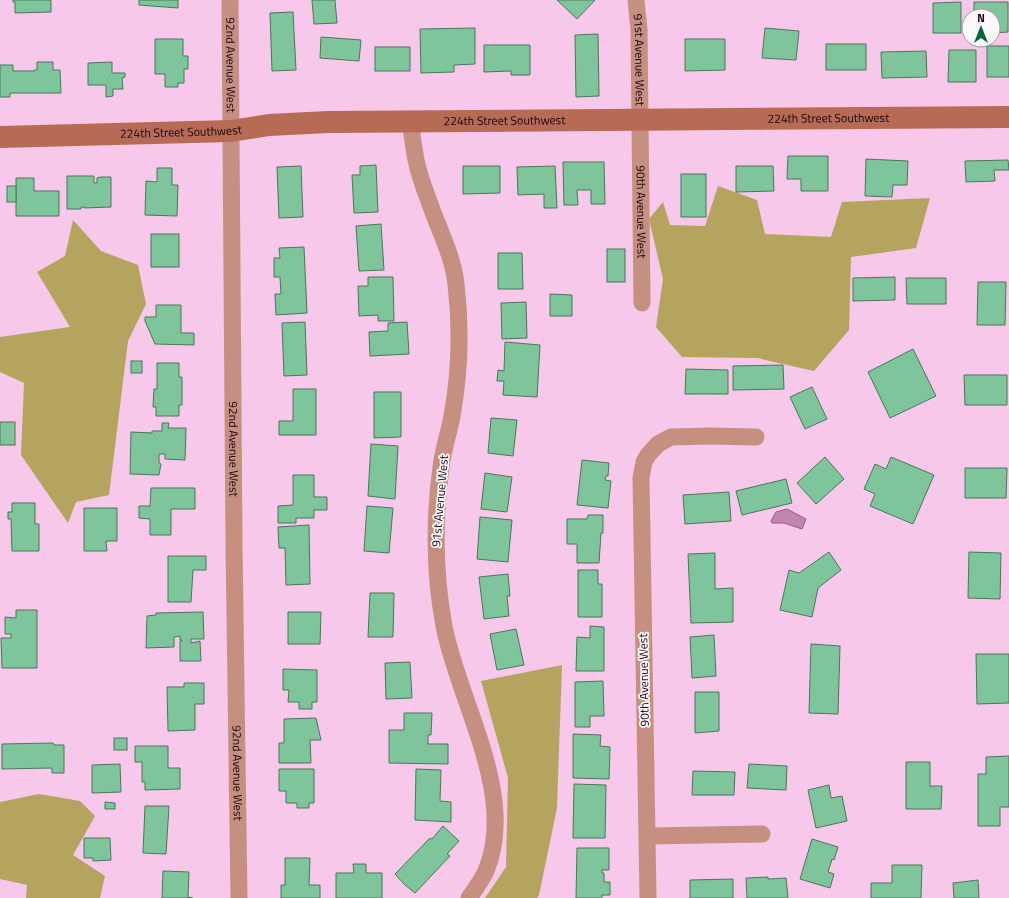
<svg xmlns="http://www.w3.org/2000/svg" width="1009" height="898" font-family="'Titillium Web',sans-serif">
  <rect width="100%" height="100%" fill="#f7c8e9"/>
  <g fill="#b4a45d">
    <polygon points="718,186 757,200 765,234 831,237 842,202 930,198 916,248 851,257 849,330 814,371 757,358 682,357 656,327 663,279 649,219 663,202 670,225 705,226"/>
    <polygon points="73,220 101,251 138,265 146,304 128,341 109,495 76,502 68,523 21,455 24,383 0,372 0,337 70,327 37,272 65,256"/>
    <polygon points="562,665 557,808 539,895 537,898 485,898 506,867 508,778 481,681"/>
    <polygon points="39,794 80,801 95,816 73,855 105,876 100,898 26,898 27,885 0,879 0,802"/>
  </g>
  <polygon fill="#c185b0" stroke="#8d5f80" points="787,509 806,519 802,529 784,523 772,523 771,521 776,512"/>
  <g fill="#7fc59b" stroke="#48775b">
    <polygon points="13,0 51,0 51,12 15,13 15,2 13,2"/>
    <polygon points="139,0 178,0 178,8 139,5"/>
    <polygon points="312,0 335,0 337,23 314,24"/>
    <polygon points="557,0 595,0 577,19"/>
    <polygon points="961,2 961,33 933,33 933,3"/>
    <polygon points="974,2 1008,2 1008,32 993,33 993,16 974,16"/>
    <polygon points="293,12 296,70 272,71 270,13"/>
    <polygon points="475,28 475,64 454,65 454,72 421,73 420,29"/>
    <polygon points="765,28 799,31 796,60 762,58"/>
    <polygon points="598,34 599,96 576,97 575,35"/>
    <polygon points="321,37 361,40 359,61 320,58"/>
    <polygon points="155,39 183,39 183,56 188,56 188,69 184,69 184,83 178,83 178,87 165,87 165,74 155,74"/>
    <polygon points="685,39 725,39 725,70 685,71"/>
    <rect x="826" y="44" width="40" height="26"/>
    <polygon points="484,45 530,45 530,75 511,75 511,71 484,72"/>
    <rect x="987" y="46" width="22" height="31"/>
    <rect x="375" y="47" width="35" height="24"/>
    <polygon points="949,50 976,50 976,82 948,82"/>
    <polygon points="926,51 927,77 882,78 881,52"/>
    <polygon points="37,62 53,62 53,70 60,70 61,93 10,93 10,97 0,97 0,65 13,65 13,71 34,71 34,70 37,70"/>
    <polygon points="112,62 112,73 125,73 125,77 122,78 123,89 113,89 113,96 106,97 106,85 88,85 88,63"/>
    <polygon points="788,156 828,156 828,191 801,191 801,179 787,179"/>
    <polygon points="866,159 908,161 907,185 893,185 892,197 865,196"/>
    <polygon points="1008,160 1009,170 994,170 995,181 966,182 965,161"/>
    <polygon points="563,162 604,162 605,204 591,204 591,190 577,190 578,205 564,205"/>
    <polygon points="376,165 378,212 354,213 352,175 360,175 360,166"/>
    <polygon points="301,166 303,217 279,218 277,167"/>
    <polygon points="463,166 500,166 500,193 463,194"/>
    <polygon points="555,166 557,208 544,208 544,194 518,195 517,167"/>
    <polygon points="736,166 773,166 774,191 736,192"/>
    <polygon points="157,168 172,168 172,185 178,185 177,216 145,215 146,181 157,182"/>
    <rect x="681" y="174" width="25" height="43"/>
    <polygon points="67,176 94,176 94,183 97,183 97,178 101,177 111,177 111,207 84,208 84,207 81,207 81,209 67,209"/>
    <polygon points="16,178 34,178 34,191 59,191 59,216 16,216"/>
    <rect x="7" y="186" width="9" height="16"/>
    <polygon points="381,224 384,270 359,271 356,226"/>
    <rect x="151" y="234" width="28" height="33"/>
    <polygon points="304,247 307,313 276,315 275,294 281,294 280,277 274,277 274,258 280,258 279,248"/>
    <rect x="607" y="249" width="18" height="33"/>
    <polygon points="498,253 522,253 523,289 498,289"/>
    <polygon points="368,277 393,277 394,321 378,321 378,315 359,316 358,286 368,286"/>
    <polygon points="895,277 895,300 853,301 853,278"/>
    <polygon points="906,278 946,278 946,304 907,304"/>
    <polygon points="978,282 1006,282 1005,325 977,325"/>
    <polygon points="550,294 572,295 572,316 550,316"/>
    <polygon points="526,302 527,338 502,339 501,303"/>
    <polygon points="156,305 181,305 181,333 194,333 194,345 155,344 145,321 145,317 156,317"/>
    <polygon points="305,322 307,375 284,376 282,323"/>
    <polygon points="407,322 409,354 370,356 369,332 388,331 388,323"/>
    <polygon points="505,342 540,345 537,397 503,395 504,381 497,381 498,370 504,371"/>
    <polygon points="913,349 936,396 890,418 868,372"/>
    <rect x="131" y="361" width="11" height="12"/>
    <polygon points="157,363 179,363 179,377 182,377 182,405 179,405 179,416 156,416 156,407 153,407 154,389 157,389"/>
    <polygon points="783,365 784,389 733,390 733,366"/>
    <polygon points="686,369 728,370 728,394 685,394"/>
    <polygon points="964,375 1007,375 1007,405 965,405"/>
    <polygon points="812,387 827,419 805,429 790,397"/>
    <polygon points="293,389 316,389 316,435 279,435 279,421 293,421"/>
    <polygon points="374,392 401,392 401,437 374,438"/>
    <polygon points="491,418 517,420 513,456 488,453"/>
    <rect x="0" y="422" width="15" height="23"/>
    <polygon points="162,423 169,423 168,428 186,428 185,460 165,459 165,454 159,454 159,463 161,464 159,475 130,474 131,432 152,433 152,431 162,431"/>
    <polygon points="371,444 398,446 395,499 368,496"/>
    <polygon points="825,457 844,479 816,504 797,483"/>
    <polygon points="891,457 934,475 913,524 870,506 875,494 864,489 875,464 886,469"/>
    <polygon points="582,460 609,463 608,476 606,476 605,480 611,481 608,508 577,505"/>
    <polygon points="965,468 1007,468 1006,498 965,498"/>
    <polygon points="485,473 512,477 507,512 481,509"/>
    <polygon points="293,475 314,475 314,497 327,497 327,510 314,510 314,518 296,518 296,523 278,523 278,506 293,505"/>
    <polygon points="786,479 792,503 742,515 736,491"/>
    <polygon points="151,488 195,488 195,509 171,509 171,535 150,535 150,519 139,518 139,506 150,506"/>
    <polygon points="729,492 731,521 685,524 683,495"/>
    <polygon points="12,503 35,503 35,524 39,524 39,551 12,551 11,519 8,519 8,512 12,512"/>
    <polygon points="367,506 393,508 389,553 364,551"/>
    <polygon points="84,508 117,508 117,541 106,541 107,551 84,551"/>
    <polygon points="588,515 603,515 603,533 601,533 599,563 577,563 577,544 567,544 567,519 587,519"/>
    <polygon points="480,517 512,520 508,562 477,559"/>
    <polygon points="309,525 310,584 286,585 285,548 279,548 278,527"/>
    <polygon points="829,552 841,570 818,588 812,617 780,610 789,570 799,573"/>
    <polygon points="969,552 1001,553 1000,599 968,598"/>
    <polygon points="715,553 715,589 733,588 733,622 691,623 688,554"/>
    <polygon points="168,556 206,556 206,570 193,570 191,602 168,602"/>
    <polygon points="578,570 598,570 598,584 602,584 602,617 578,617"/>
    <polygon points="508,574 510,596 507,596 509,616 484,619 479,577"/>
    <polygon points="370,593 394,593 393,637 368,637"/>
    <polygon points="16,610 37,610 37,668 2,668 1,638 11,638 11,634 5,634 5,617 16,618"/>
    <polygon points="203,612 204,639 191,639 191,643 200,641 201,661 180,661 180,641 182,641 182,640 180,640 180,636 174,637 174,647 146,648 147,616 156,615 156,613"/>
    <polygon points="288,612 321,612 320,644 288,644"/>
    <polygon points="590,626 604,627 604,671 576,671 577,637 590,638"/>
    <polygon points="516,629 524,665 497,670 490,634"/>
    <polygon points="714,635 716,676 692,678 690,637"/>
    <polygon points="811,644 840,646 838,714 809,713"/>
    <polygon points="976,654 1009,654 1009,703 977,704"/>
    <polygon points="410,662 412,698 386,699 385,663"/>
    <polygon points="283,669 317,670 317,702 312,702 312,709 299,709 299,702 288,702 289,690 283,690"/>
    <polygon points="603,681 604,716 590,716 590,727 575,727 575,682"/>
    <polygon points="184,683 204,683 204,704 195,704 195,730 168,731 167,687 184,687"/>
    <polygon points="695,692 719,692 719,731 695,733"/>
    <polygon points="404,713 432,713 431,735 428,735 428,744 448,744 448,764 389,763 389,730 404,730"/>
    <polygon points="316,718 321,740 310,740 311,763 279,763 279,743 284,743 284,719"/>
    <polygon points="573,734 601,735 600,746 610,747 609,779 573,778"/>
    <rect x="114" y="738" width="13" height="12"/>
    <polygon points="53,743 54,745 64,745 64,773 52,773 52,768 2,769 2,744"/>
    <polygon points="135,746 168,746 168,768 180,768 180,789 145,790 145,782 142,782 142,762 135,762"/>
    <polygon points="1009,756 1009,807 1000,807 1000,826 978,826 978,774 986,774 986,757"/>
    <polygon points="906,762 930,762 930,786 942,786 941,809 906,809"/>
    <polygon points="120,764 121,792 92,793 92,765"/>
    <polygon points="749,764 787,766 786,790 747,788"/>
    <polygon points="279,769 314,769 314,803 309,803 309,808 297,808 297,803 286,803 286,791 279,791"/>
    <polygon points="416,769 441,770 440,801 451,802 451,822 415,820"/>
    <polygon points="693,771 735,772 734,795 692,795"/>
    <polygon points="574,784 606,785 605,838 573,838"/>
    <polygon points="829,785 831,798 842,796 847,821 816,828 808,790"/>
    <polygon points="105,802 115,803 115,809 105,809"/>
    <polygon points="145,806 169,806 166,854 143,853"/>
    <polygon points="443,826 459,841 447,854 450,856 415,893 405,885 395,874 430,838 432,839"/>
    <polygon points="84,838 110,838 111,860 93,861 93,858 84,858"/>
    <polygon points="812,839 838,847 834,860 832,859 828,872 834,874 830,888 800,879"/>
    <polygon points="577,848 609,848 609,870 602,870 602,873 604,873 604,882 610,882 610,895 602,895 602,898 576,898"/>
    <polygon points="285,858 310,858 309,885 320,885 320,898 281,898 281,885 285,885"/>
    <polygon points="353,864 366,864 366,873 382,873 382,898 336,898 336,873 354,873"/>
    <polygon points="892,865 922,865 921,898 871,898 871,883 892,883"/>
    <polygon points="163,871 189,872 188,897 193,898 162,898"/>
    <polygon points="768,877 768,879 786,878 788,898 747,898 746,878"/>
    <polygon points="733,879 733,898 690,898 690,880"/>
    <polygon points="978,880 979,898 954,898 953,883"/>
  </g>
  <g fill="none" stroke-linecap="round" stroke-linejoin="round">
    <g stroke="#c59080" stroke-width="17">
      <path id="s1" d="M230,0L234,545L239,898"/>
      <path id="s2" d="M636,0L639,30L642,303"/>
      <path d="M410,122C412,133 413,143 415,154C417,170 424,188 430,204C439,230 453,256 456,284C461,327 460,372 452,416C449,433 443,449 441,467C434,520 434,573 444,626C458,701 518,795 486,871C482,880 475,889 469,898"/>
      <polyline points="648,836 762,834"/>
      <polyline points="648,898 641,478 644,462 648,455 658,444 671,437 709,436 756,437"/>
    </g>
    <path stroke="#b86b54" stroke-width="22" id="s3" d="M0,137L231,131L269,125L328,122L1009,117"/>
  </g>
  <g text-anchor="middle" stroke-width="3.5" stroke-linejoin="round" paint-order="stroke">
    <g font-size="12" fill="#150611" stroke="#fdf8fb">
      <text dy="4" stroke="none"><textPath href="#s2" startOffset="60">91st Avenue West</textPath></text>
      <text dy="4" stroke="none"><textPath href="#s1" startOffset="65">92nd Avenue West</textPath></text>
      <text dy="4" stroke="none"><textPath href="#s3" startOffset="829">224th Street Southwest</textPath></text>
      <text dy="4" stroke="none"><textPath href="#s3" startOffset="505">224th Street Southwest</textPath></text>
      <text dy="4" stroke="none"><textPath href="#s3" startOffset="181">224th Street Southwest</textPath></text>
      <text dy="4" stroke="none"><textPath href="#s2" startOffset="212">90th Avenue West</textPath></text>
      <text dy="4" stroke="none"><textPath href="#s1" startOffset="449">92nd Avenue West</textPath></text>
      <text transform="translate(440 501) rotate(-85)" y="4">91st Avenue West</text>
      <text transform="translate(644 680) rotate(-91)" y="4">90th Avenue West</text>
      <text dy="4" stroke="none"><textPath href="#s1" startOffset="773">92nd Avenue West</textPath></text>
    </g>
  </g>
  <g transform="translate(981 28)"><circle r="19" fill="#fdf8fb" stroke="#a0979d"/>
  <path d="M0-3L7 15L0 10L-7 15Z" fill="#00673d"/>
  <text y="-6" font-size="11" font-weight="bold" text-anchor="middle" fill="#150611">N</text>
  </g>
</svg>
